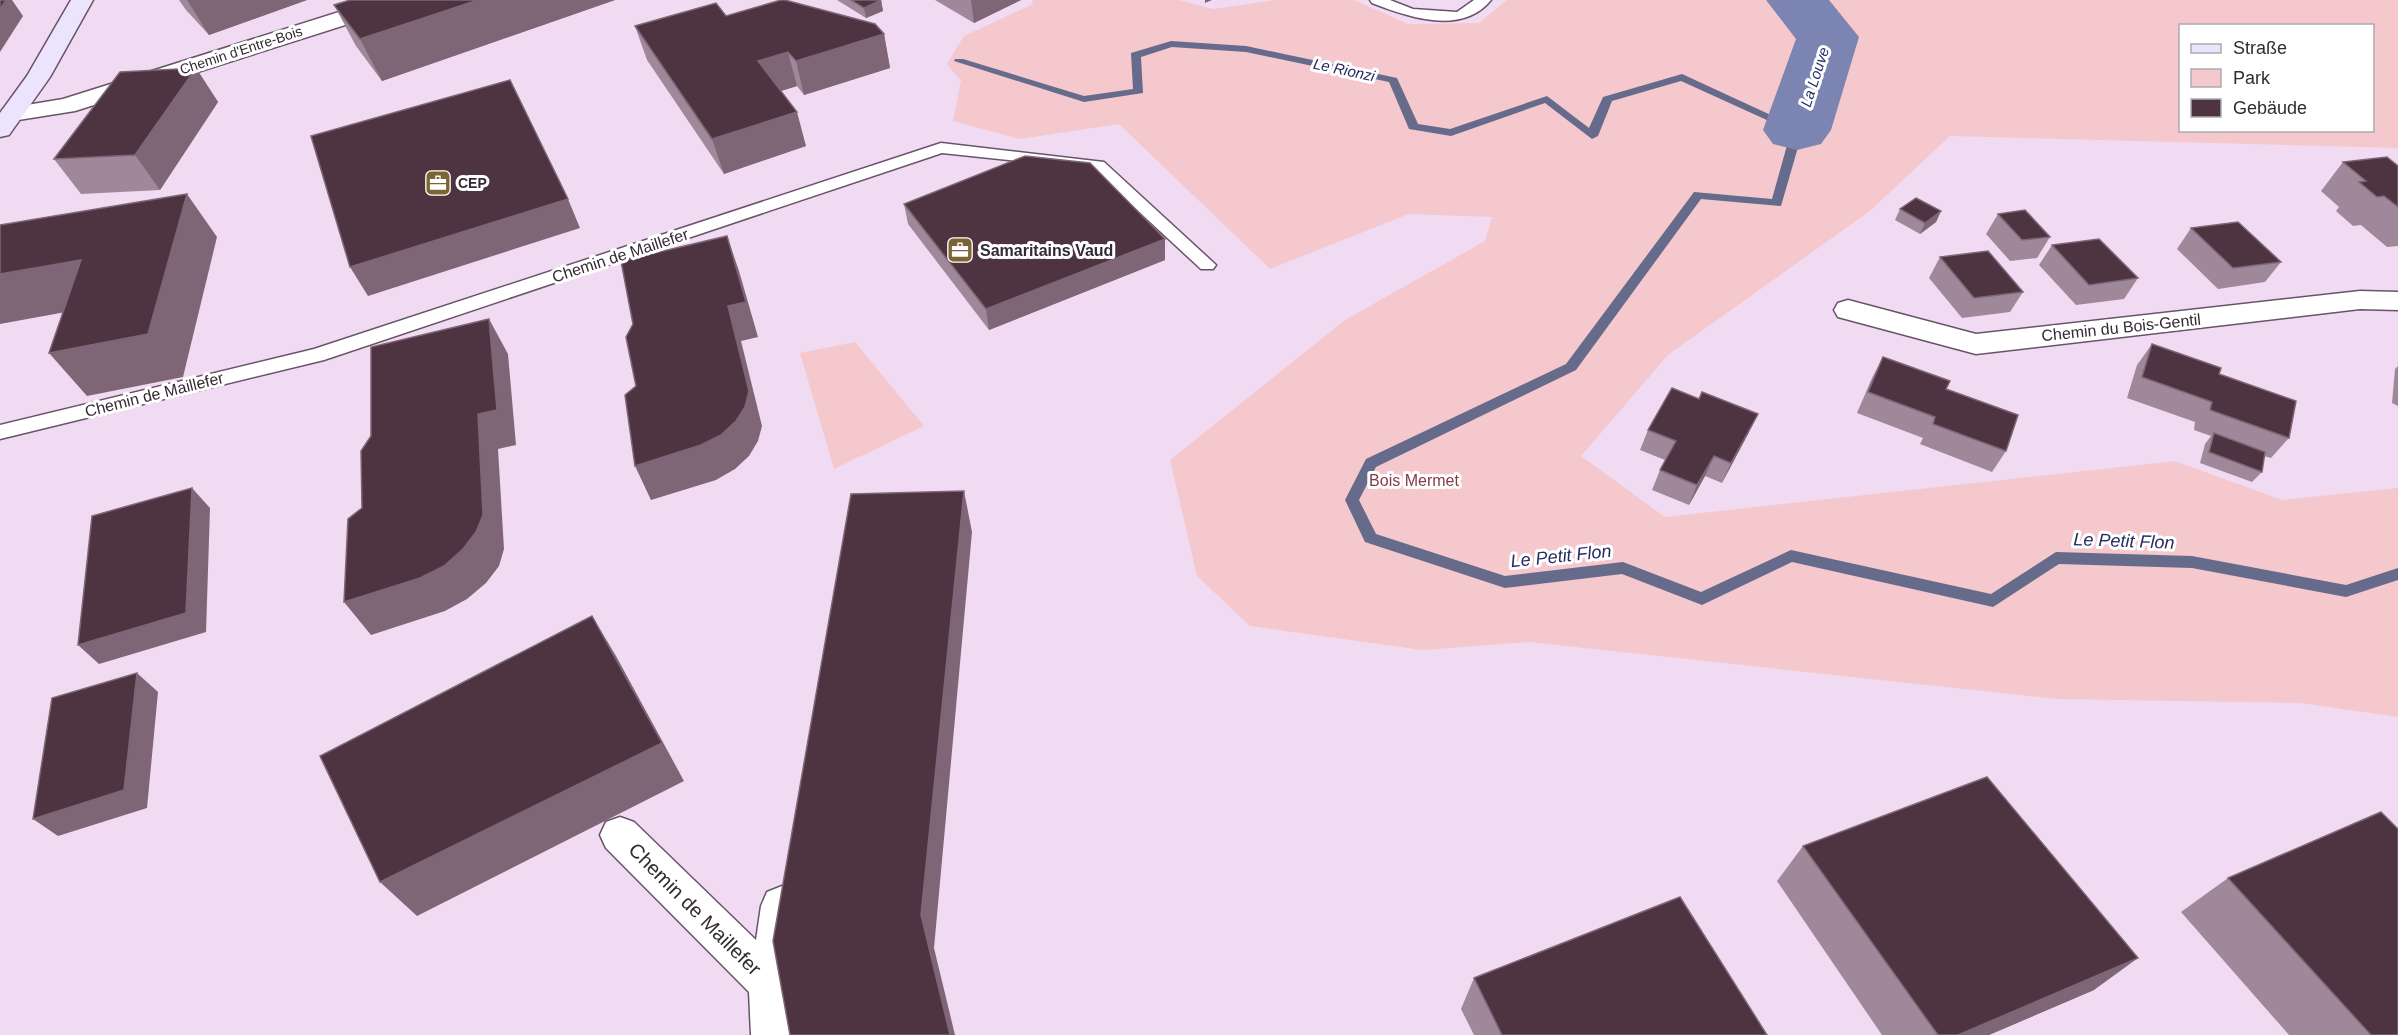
<svg xmlns="http://www.w3.org/2000/svg" width="2398" height="1035" font-family="Arial,sans-serif">
  <rect width="100%" height="100%" fill="#f1dbf3"/>
  <g fill="#f4c8cc" fill-rule="evenodd">
    <path d="M1032,0H1179L1213,9L1276,0H1354L1408,24L1479,23L1507,0H2398V148L1950,136L1870,211L1668,355L1581,456L1665,517L2175,461L2282,500L2398,488V717L2300,703L2057,699L1529,642L1422,650L1250,626L1197,576L1170,460L1345,320L1485,241L1492,217L1409,214L1270,269L1119,124L1020,139L953,121L961,81L947,64L964,36L1033,4ZM2180,26H2372V130H2180Z"/>
    <polygon points="855,342 924,426 834,469 800,353"/>
  </g>
  <g fill="none" stroke-linecap="round" stroke-linejoin="round">
    <polygon fill="#666a8b" fill-rule="evenodd" points="1171,41 1246,46 1397,78 1418,124 1450,129 1547,96 1589,128 1603,97 1682,74 1803,130 1781,206 1701,199 1576,370 1376,467 1359,500 1376,534 1505,576 1623,562 1701,592 1791,550 1991,594 2056,552 2192,556 2346,585 2398,568 2398,580 2346,597 2192,568 2059,564 1993,607 1792,562 1702,605 1622,574 1505,588 1365,542 1345,500 1366,459 1566,364 1694,192 1772,199 1791,131 1681,81 1612,101 1598,136 1592,139 1545,103 1451,136 1409,129 1389,82 1246,52 1172,47 1141,57 1143,93 1084,102 954,61 955,59 963,59 1084,96 1133,89 1131,53"/>
    <polygon fill="#7c85b1" fill-rule="evenodd" points="1766,0 1829,0 1859,37 1831,130 1821,144 1797,150 1773,144 1763,130 1796,39"/>
    <g stroke="#685469" stroke-width="3">
      <g id="lane">
        <path d="M1370,0H1390L1413,9L1457,12L1474,0H1491C1462,36 1408,17 1372,3Z"/>
        <polygon points="941,143 1104,162 1216,265 1213,269 1201,269 1093,169 942,153 324,360 0,439 0,425 314,349"/>
      </g>
    </g>
    <g stroke="#685469" stroke-width="3">
      <g id="street">
        <polygon points="377,0 411,0 408,5 75,111 12,121 3,119 0,114 3,109 63,99"/>
        <polygon points="2360,291 2398,292 2398,310 2360,309 1976,354 1838,317 1834,310 1838,303 1848,300 1976,334"/>
        <polygon points="620,817 634,822 756,940 761,906 767,892 782,886 797,892 803,906 791,983 795,1035 751,1035 749,992 606,848 600,835 606,822"/>
      </g>
    </g>
    <g stroke="#685469" stroke-width="3">
      <polygon id="secondary" points="71,0 93,0 50,77 9,135 0,137 0,113 27,76"/>
    </g>
    <use href="#lane" fill="#fff" fill-rule="evenodd"/>
    <use href="#street" fill="#fff" fill-rule="evenodd"/>
    <use href="#secondary" fill="#ece3fd" fill-rule="evenodd"/>
  </g>
  <g fill="#9f889a">
    <polygon points="179,0 307,0 209,35 186,10"/>
    <polygon points="350,0 615,0 382,81 356,46 334,5"/>
    <polygon points="837,0 881,0 883,11 866,18"/>
    <polygon points="935,0 1021,0 974,23"/>
    <polygon points="726,16 884,34 890,68 804,95 797,86 781,91 806,146 724,174 647,60 635,26"/>
    <polygon points="196,68 218,102 160,190 81,194 54,159"/>
    <polygon points="2343,162 2398,166 2398,246 2387,247 2361,225 2353,226 2336,211 2339,207 2321,191"/>
    <polygon points="904,204 1165,239 1165,260 989,330 908,224"/>
    <polygon points="1900,209 1941,211 1936,222 1920,234 1895,220"/>
    <polygon points="1998,214 2050,237 2037,258 2010,261 1986,234"/>
    <polygon points="2191,228 2281,262 2265,282 2218,289 2177,249"/>
    <polygon points="2052,245 2138,278 2124,299 2076,305 2039,265"/>
    <polygon points="1940,257 2023,292 2010,312 1962,318 1929,278"/>
    <polygon points="2152,344 2219,374 2289,438 2271,458 2264,456 2262,472 2252,482 2200,463 2205,444 2211,436 2194,430 2195,422 2127,398 2137,365"/>
    <polygon points="1883,357 1946,389 2006,451 1992,472 1920,444 1923,438 1857,413 1872,378"/>
    <polygon points="2398,366 2398,406 2392,403 2395,369"/>
    <polygon points="1699,399 1758,414 1748,434 1722,483 1705,476 1689,505 1652,490 1660,470 1665,460 1640,450 1648,430"/>
    <polygon points="1803,846 2094,990 1989,1035 1882,1035 1777,881"/>
    <polygon points="2228,878 2398,1035 2289,1035 2181,912"/>
    <polygon points="1474,978 1767,1035 1474,1035 1461,1009"/>
  </g>
  <g fill="#7e6676">
    <polygon points="6,0 12,0 23,16 0,52 0,9"/>
    <polygon points="187,0 307,0 209,35"/>
    <polygon points="478,0 615,0 382,81 360,39"/>
    <polygon points="881,0 883,11 866,18 864,8"/>
    <polygon points="971,0 1021,0 974,23"/>
    <polygon points="1205,0 1212,0 1205,3"/>
    <polygon points="884,34 890,68 804,95 796,61"/>
    <polygon points="788,52 797,86 768,95 758,61"/>
    <polygon points="196,68 218,102 160,190 135,155"/>
    <polygon points="797,112 806,146 724,174 712,139"/>
    <polygon points="187,194 217,237 183,377 87,396 49,353"/>
    <polygon points="568,199 580,228 368,296 350,267"/>
    <polygon points="1941,211 1936,222 1920,234 1925,223"/>
    <polygon points="727,236 739,271 758,337 741,341 762,426 758,441 749,456 735,469 716,480 651,500 635,466 728,306"/>
    <polygon points="1165,239 1165,260 989,330 986,309"/>
    <polygon points="81,260 115,303 0,324 0,274"/>
    <polygon points="489,319 508,354 516,445 498,449 504,549 499,566 486,583 467,599 445,611 371,635 344,602 478,414"/>
    <polygon points="1758,414 1748,434 1722,483 1731,463"/>
    <polygon points="1714,456 1705,476 1689,505 1697,485"/>
    <polygon points="192,488 210,508 206,632 99,664 78,645"/>
    <polygon points="964,491 972,532 934,948 955,1035 950,1035 921,915"/>
    <polygon points="592,616 616,656 684,781 417,916 380,882"/>
    <polygon points="137,673 158,692 147,808 58,836 33,819"/>
    <polygon points="2138,958 2094,990 1989,1035 1958,1035"/>
  </g>
  <g fill="#4d3440" stroke="#7e6676" stroke-width="1.5">
    <polygon points="0,0 6,0 0,9"/>
    <polygon points="350,0 478,0 360,39 334,5"/>
    <polygon points="781,0 785,0 875,24 884,34 796,61 788,52 758,61 797,112 712,139 635,26 716,3 726,16"/>
    <polygon points="851,0 881,0 864,8"/>
    <polygon points="196,68 135,155 54,159 120,72"/>
    <polygon points="510,80 568,199 350,267 311,136"/>
    <polygon points="1025,156 1090,163 1165,239 986,309 904,204"/>
    <polygon points="2387,157 2398,166 2398,207 2384,196 2377,197 2359,182 2366,181 2343,162"/>
    <polygon points="187,194 148,334 49,353 81,260 0,274 0,225"/>
    <polygon points="1916,198 1941,211 1925,223 1900,209"/>
    <polygon points="2025,210 2050,237 2022,240 1998,214"/>
    <polygon points="2238,222 2281,262 2233,268 2191,228"/>
    <polygon points="727,236 746,302 728,306 749,391 745,407 736,421 721,435 701,445 635,466 625,395 636,386 626,337 633,324 621,261"/>
    <polygon points="2099,239 2138,278 2089,285 2052,245"/>
    <polygon points="1988,251 2023,292 1974,298 1940,257"/>
    <polygon points="489,319 497,410 478,414 483,515 476,532 463,549 444,566 420,578 344,602 348,519 362,508 361,451 371,436 371,347"/>
    <polygon points="2152,344 2221,368 2219,374 2296,401 2289,438 2210,410 2212,402 2142,377"/>
    <polygon points="1883,357 1950,381 1946,389 2018,415 2006,451 1933,424 1935,417 1868,392"/>
    <polygon points="1672,388 1699,399 1702,392 1758,414 1731,463 1714,456 1697,485 1660,470 1676,441 1648,430"/>
    <polygon points="2214,433 2265,452 2262,472 2209,452"/>
    <polygon points="192,488 186,613 78,645 92,516"/>
    <polygon points="964,491 921,915 950,1035 790,1035 773,941 851,494"/>
    <polygon points="592,616 662,743 380,882 320,756"/>
    <polygon points="137,673 124,790 33,819 52,698"/>
    <polygon points="1987,777 2138,958 1958,1035 1938,1035 1803,846"/>
    <polygon points="2381,812 2398,829 2398,1035 2371,1035 2228,878"/>
    <polygon points="1680,897 1767,1035 1502,1035 1474,978"/>
  </g>
  <defs>
    <g id="office-square" transform="scale(1.35)"><rect x="-9" y="-9" width="18" height="18" rx="4" fill="#7c6535" stroke="#fff"/><path d="M-6-3h4V-5.5h4V-3h4V5H-6ZM-1-4.5V-3h2v-1.5ZM-6 0V1H6V0Z" fill="#fff"/></g>
  </defs>
  <g fill-rule="evenodd">
    <use href="#office-square" x="438" y="183"/>
    <use href="#office-square" x="960" y="250"/>
  </g>
  <g text-anchor="middle" stroke-width="6" stroke-linejoin="round" paint-order="stroke">
    <g font-size="14" fill="#332a33" stroke="#fff">
      <text transform="translate(241 50) rotate(-18)" y="5">Chemin d'Entre-Bois</text>
    </g>
    <g font-size="14" font-weight="bold" fill="#332a33" stroke="#fff" text-anchor="start">
      <text x="458" y="188">CEP</text>
    </g>
    <g font-size="15" font-style="italic" fill="#262c63" stroke="#fff">
      <text transform="translate(1344 70) rotate(12)" y="5">Le Rionzi</text>
      <text transform="translate(1815 77) rotate(-72)" y="5">La Louve</text>
    </g>
    <g font-size="16" font-weight="bold" fill="#332a33" stroke="#fff" text-anchor="start">
      <text x="980" y="256">Samaritains Vaud</text>
    </g>
    <g font-size="16" fill="#332a33" stroke="#fff">
      <text transform="translate(620 255) rotate(-18)" y="6">Chemin de Maillefer</text>
      <text transform="translate(2121 327) rotate(-6)" y="6">Chemin du Bois-Gentil</text>
      <text transform="translate(154 394) rotate(-14)" y="6">Chemin de Maillefer</text>
    </g>
    <g font-size="16" fill="#823c47" stroke="#fff">
      <text x="1414" y="486">Bois Mermet</text>
    </g>
    <g font-size="18" font-style="italic" fill="#262c63" stroke="#fff">
      <text transform="translate(2124 541) rotate(2)" y="6">Le Petit Flon</text>
      <text transform="translate(1561 556) rotate(-6)" y="6">Le Petit Flon</text>
    </g>
    <g font-size="20" fill="#332a33" stroke="#fff">
      <text transform="translate(695 909) rotate(45)" y="7">Chemin de Maillefer</text>
    </g>
  </g>
  <rect x="2179" y="24" width="195" height="108" fill="#ffffff" stroke="#adaaad" stroke-width="1.5"/>
  <rect x="2191" y="44" width="30" height="9" fill="#ece3fd" stroke="#adaaad" stroke-width="1.5"/>
  <text x="2233" y="54" font-size="18" fill="#332a33">Straße</text>
  <rect x="2191" y="69" width="30" height="18" fill="#f4c8cc" stroke="#adaaad" stroke-width="1.5"/>
  <text x="2233" y="84" font-size="18" fill="#332a33">Park</text>
  <rect x="2191" y="99" width="30" height="18" fill="#4d3440" stroke="#adaaad" stroke-width="1.5"/>
  <text x="2233" y="114" font-size="18" fill="#332a33">Gebäude</text>
</svg>
